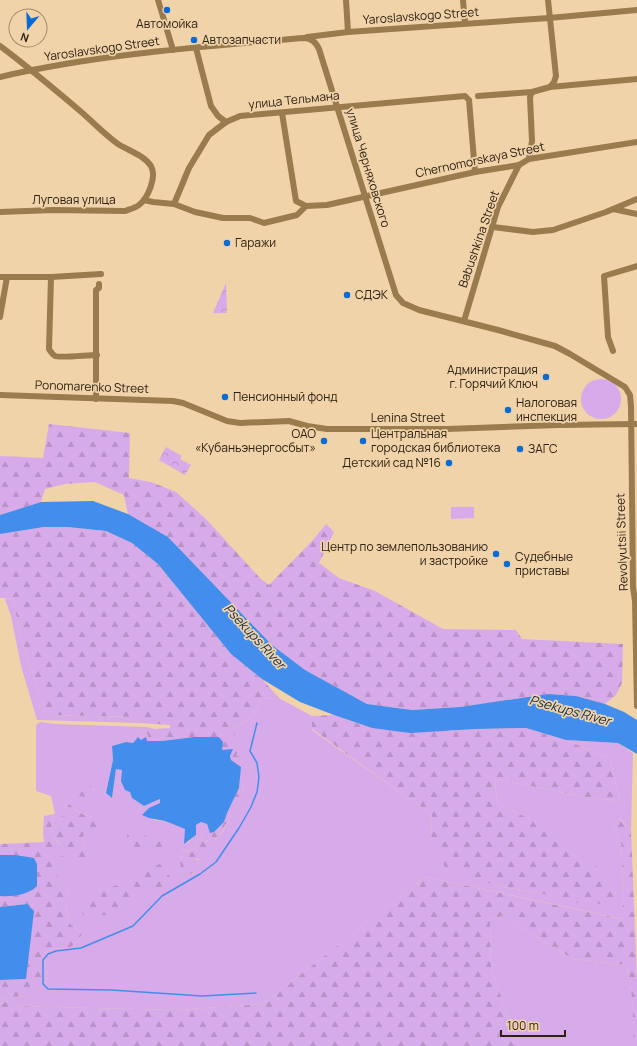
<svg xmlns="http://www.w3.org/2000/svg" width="637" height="1046" font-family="Manrope,sans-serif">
  <defs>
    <pattern id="forest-firs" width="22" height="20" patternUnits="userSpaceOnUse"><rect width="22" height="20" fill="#d7abea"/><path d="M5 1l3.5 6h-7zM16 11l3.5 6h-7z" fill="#b993c8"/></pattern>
    <pattern id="park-crowns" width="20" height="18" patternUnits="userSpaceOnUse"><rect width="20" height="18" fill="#d7abea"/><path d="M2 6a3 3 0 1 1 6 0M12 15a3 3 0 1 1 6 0" fill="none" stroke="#b993c8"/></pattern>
  </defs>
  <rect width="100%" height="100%" fill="#f1d3aa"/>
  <g fill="#d7abea">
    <circle cx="601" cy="399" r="20"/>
    <polygon points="451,507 474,507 474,518 451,519"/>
    <polygon points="5,599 13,599 20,634 47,715 136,717 139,723 37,720 21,666 11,616"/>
    <path d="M279,698L312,716V730L405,796L432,814L431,843L497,886L539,893L536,822L497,803L495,779L592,798L620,801L610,759L566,740L618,743L633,753L631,830L620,819L614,824L621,842L624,894L623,919L425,877L263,1004L177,1010L12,1006L8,1001L0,1004V999L10,997L32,996L44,988L47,977L44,953L55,948L68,949L78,942L82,934L68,922L66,900L69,891L59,882L51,855L54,838L59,843L84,849L83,836L93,817C81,814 74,810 66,801L65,811L55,829L51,831L55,814L51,796L36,791V725L40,722L55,724L147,727L135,733L141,735L148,734V741L136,739L134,743L126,742L112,746L113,760L106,793L112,798L116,769L122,770L132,798L144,806L160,799V803L153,820L165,821L185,829L187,843L196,835V825L201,822L207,824L210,832H214L210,839L204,843L201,839L202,835L199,836C198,844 197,847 190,852L182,849L180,859L182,877L193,873L204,859H194L201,847L214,843C216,836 221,835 224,830C225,826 225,825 229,822L244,788L230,737L233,728L250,719L262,699Z"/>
    <polygon points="502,916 573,959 627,965 632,998 635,1042 637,1042 637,1046 519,1046 491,968 490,920"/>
  </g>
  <g fill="url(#forest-firs)">
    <polygon points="49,424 130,433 129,478 151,482 176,492 206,519 260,578 269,585 313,540 326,524 334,532 319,563 339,578 375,591 443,629 516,630 522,639 623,644 622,683 616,695 605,704 576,696 548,694 460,707 412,710 367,704 305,670 272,645 168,537 128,514 124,495 95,482 65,484 45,489 41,502 0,515 0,456 43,458"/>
    <path d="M44,527H68L106,531L132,543L158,564L231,654L262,679L279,698L262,699L250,719L233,728L235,735L230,737L238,741L239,749L236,756L241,757C252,781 239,800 229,822L225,825L223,831L216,838L214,843L209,850L201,848L200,853L194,859L197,860L205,858C198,867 193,877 181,877L180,859L181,849L190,852C197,847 198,844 199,836L202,834L201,839L205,843L210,839L214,832L224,822L226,813L239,788L241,767L231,760L230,756L221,750L219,737H194L162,741H148V734L141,735L134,733L147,727L155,729L170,728V725L139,723L136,717L47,715L20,634L13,599L0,598V534Z"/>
    <polygon points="334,715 372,728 448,731 476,729 526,728 566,740 610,759 620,801 592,798 495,779 497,803 536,822 571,845 605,873 620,899 589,906 539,893 497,886 445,867 431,843 432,814 405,796 312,729 312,716"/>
    <polygon points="92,770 96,770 97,774 87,778 92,789 97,794 93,798 79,796 72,797 66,793 70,788 73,787 78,791 83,778"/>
    <path d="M66,800C75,811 80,814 93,817L99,827L85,833L83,836L84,849L94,855L87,861L71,853L54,838L52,855L55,863L64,854L67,861L57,872L59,882L69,891L66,901L68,922L82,934L78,942L68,949L55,948L44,953L47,977L44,988L33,996L10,997L0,999V980L26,979L27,904L0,907V844L44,842L43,831L44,816L55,814L51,830L55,829L65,811Z"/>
    <polygon points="619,819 631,830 637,980 637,1042 634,1042 632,998 627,965 573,959 502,916 490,920 491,968 519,1046 0,1046 0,1004 8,1001 13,1006 177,1010 263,1004 425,877 622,919 624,894 621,842 614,824"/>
    <polygon points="128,831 133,831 136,839 139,839 145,834 148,840 138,850 130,853 126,842"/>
    <polygon points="167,837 173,840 174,844 173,848 169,849 153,847 154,842 163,840"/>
    <path d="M160,864L167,871L172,882C166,890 159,893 150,894L145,884L143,889L144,898L130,903L119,911L106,915L84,916L82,912L90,909V894L101,889L119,885L136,879L145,870Z"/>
  </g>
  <g fill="url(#park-crowns)">
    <polygon points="226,283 227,313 213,313"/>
    <polygon points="166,447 182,456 180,459 191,465 185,475 159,460"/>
  </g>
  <g fill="#438dec">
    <polygon points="93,501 128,514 168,537 272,645 305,670 367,704 412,710 460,707 548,694 576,696 605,704 624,712 637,720 637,754 618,743 566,740 526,728 476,729 410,733 372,728 334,715 300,702 262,679 231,654 158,564 132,543 106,531 68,527 44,527 0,534 0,515 41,502"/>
    <polygon points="138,737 141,740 146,737 147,741 162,741 194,737 219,737 223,742 222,750 233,749 230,756 231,760 241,767 239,788 227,813 224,822 214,832 210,833 207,824 201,822 196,825 196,835 184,844 185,829 165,821 149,818 142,815 149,808 160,803 160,799 144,806 132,798 130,792 125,790 121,781 122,770 116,769 112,798 106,793 113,760 112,746 126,742 133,743"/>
    <path d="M0,855H15L34,858L37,864V886C28,895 12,897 0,896Z"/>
    <polygon points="27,904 34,911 26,979 0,980 0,907"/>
  </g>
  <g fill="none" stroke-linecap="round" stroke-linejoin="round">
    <polyline stroke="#438dec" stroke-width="1.5" points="256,993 202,996 111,990 48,989 43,984 43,960 48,954 56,951 81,948 133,926 162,896 200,874 216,862 239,828 251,807 257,792 259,777 257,763 250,751 257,723"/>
    <g stroke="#9a7b4e" stroke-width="6">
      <polyline points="158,0 173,50"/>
      <polyline points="346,0 348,32"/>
      <polyline points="463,0 465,23"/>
      <polyline points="548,0 556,76 554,82 550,87"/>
      <polyline points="307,37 348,32 549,18 637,10"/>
      <path d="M0,46C27,66 53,88 79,110C92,121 104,134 118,144C129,151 144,155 151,166C157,177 148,198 139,205C135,208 130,209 125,211L53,210L0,212"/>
      <polyline points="196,48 211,106 218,116 226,122"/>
      <path d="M0,77C99,54 202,47 303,38C311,38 316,42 319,49L396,295L403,303L419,310L498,330L555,346L570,354L625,387L630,395L631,406L633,587L635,601L637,706"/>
      <polyline points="478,96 532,92 550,87 637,79"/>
      <polyline points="282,113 296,201 306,206"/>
      <polyline points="529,159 532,141 530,97 532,92"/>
      <polyline points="144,200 153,202 174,204 195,212 223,218 250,218 264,223 297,215 306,206 327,205 475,172 519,165 529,159 637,142"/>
      <polyline points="174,204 189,168 209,135 226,122 240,116 465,96 469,100 475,172"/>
      <polyline points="613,209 637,214"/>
      <polyline points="493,227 533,232 553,230 606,212 637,199"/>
      <polyline points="0,277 51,277 101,274"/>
      <path d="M51,277L49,349C51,352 52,354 55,356C60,358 88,355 97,355"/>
      <polyline points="0,317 7,277"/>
      <polyline points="464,321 498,207 519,165"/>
      <polyline points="613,351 608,337 604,276 637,266"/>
      <polyline points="0,395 173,401 183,403 227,421 240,423 289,421 307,426 327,429 447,429 559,425 637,424"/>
      <polyline points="96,399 96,290 99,288 99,284"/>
    </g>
  </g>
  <g fill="#096cd5" stroke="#f1d3aa" stroke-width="1.5">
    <circle cx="167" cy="10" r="4"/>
    <circle cx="194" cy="40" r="4"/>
    <circle cx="227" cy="243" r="4"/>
    <circle cx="347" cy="295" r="4"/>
    <circle cx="546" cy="377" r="4"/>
    <circle cx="225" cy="397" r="4"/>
    <circle cx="508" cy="410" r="4"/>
    <circle cx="324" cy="441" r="4"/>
    <circle cx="363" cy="441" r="4"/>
    <circle cx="520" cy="449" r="4"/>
    <circle cx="449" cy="463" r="4"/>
    <circle cx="496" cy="554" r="4"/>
    <circle cx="507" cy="564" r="4"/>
  </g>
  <g text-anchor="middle" stroke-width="3.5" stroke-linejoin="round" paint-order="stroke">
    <g font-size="12" fill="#2c2111" stroke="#f1d3aa">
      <text transform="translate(421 16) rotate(-4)" y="4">Yaroslavskogo Street</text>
      <text transform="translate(102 49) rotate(-8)" y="4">Yaroslavskogo Street</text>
      <text transform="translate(294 100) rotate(-6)" y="4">улица Тельмана</text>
      <text transform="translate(480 160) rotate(-12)" y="4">Chernomorskaya Street</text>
      <text transform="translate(368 168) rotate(73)" y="4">улица Черняховского</text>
      <text x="74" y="204">Луговая улица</text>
      <text transform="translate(479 239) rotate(-71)" y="4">Babushkina Street</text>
      <text transform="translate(92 387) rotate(2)" y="4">Ponomarenko Street</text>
      <text x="408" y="422">Lenina Street</text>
      <text transform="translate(622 542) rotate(-92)" y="4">Revolyutsii Street</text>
    </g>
    <g font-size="12" fill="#2c2111" stroke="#f1d3aa" text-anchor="start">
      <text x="167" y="28" text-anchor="middle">Автомойка</text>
      <text x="202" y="44">Автозапчасти</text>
      <text x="235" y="247">Гаражи</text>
      <text x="355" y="299">СДЭК</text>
      <text x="538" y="374" text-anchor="end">Администрация<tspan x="538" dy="14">г. Горячий Ключ</tspan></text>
      <text x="233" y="401">Пенсионный фонд</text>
      <text x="516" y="407">Налоговая<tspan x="516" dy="14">инспекция</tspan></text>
      <text x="316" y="438" text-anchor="end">ОАО<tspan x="316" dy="14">«Кубаньэнергосбыт»</tspan></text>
      <text x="371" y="438">Центральная<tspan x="371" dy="14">городская библиотека</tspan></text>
      <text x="528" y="453">ЗАГС</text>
      <text x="441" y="467" text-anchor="end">Детский сад №16</text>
      <text x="488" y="551" text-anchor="end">Центр по землепользованию<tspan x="488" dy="14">и застройке</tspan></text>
      <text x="515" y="561">Судебные<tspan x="515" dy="14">приставы</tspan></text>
    </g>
    <g font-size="13" font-style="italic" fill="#0c2a4e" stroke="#f1d3aa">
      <text transform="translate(255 636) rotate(47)" y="5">Psekups River</text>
      <text transform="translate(570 710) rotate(15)" y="5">Psekups River</text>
    </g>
  </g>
  <g transform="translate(28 28) rotate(199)"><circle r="19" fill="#f1d3aa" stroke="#a28c6d"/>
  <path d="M0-3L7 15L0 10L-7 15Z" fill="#096cd5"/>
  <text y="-6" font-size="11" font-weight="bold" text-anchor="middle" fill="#2c2111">N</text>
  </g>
  <path d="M501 1030v6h64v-6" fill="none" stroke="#2c2111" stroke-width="2"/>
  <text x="507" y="1030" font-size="12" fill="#2c2111" stroke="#f1d3aa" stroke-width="3" paint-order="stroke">100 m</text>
</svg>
